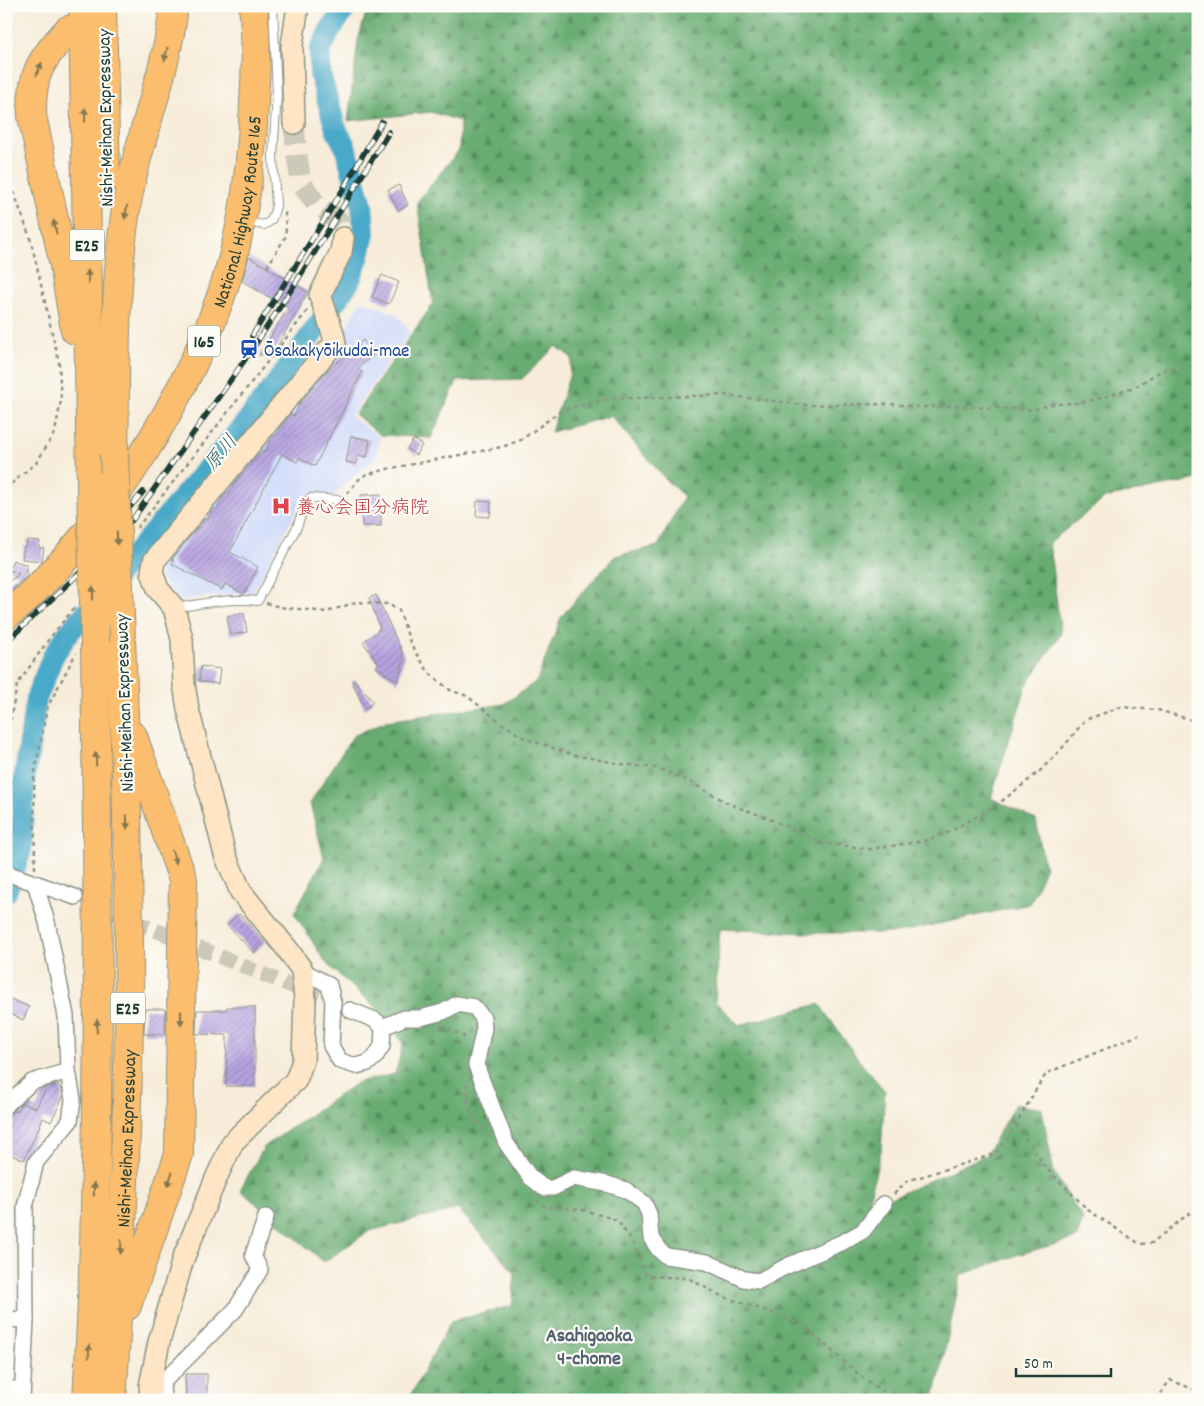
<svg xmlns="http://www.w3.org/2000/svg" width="1204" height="1406" font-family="Dekko,'Klee One',sans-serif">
  <defs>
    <pattern id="forest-firs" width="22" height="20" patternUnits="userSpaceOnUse" patternTransform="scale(1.25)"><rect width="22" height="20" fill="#68ac71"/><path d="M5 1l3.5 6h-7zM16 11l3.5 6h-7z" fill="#558d5e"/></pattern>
    <pattern id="building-hatch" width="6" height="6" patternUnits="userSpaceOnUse" patternTransform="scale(1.25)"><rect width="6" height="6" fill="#b7a3e1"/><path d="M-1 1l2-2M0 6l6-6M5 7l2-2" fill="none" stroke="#9486b7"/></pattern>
  </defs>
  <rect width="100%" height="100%" fill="#fdfcf7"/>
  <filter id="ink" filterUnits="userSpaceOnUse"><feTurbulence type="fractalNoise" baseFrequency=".02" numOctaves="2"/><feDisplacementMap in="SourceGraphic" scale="10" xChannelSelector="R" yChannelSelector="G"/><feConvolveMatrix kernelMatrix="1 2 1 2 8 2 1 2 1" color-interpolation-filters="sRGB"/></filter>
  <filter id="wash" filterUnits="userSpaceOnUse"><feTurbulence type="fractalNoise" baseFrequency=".0096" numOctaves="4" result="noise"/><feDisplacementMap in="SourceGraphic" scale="20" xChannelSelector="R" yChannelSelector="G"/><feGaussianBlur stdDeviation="1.12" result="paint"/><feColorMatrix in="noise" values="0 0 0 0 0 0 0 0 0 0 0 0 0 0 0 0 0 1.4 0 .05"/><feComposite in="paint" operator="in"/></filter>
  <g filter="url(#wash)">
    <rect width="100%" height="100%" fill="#f7ecd9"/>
    <polygon fill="#cfdafa" points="361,301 397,314 410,332 350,416 380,438 376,457 334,495 304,497 253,592 179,600 161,579 160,565 334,350"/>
    <polygon fill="url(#forest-firs)" stroke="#447452" points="368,6 1198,6 1198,479 1105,498 1049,543 1061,634 1026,686 991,798 1036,820 1045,869 1030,904 897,933 804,933 720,929 715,1001 739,1025 819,1004 861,1063 885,1091 881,1151 869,1200 891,1198 986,1155 1015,1104 1042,1109 1054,1173 1083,1219 1077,1238 1017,1255 961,1275 940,1374 933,1400 408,1400 451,1321 512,1306 515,1273 458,1209 369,1231 324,1262 240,1190 264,1147 358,1082 395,1074 403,1044 387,1018 326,963 294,913 324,858 310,803 353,736 386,721 504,704 537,681 561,617 615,556 658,546 684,496 667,481 611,416 551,432 569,377 572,358 556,346 522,379 457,381 431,438 380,435 355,414 433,304 417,202 459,150 460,121 431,112 348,121 358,40"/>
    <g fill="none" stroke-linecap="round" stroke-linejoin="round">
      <polyline stroke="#49a9c8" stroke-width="22" points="6,892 21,850 24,782 36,699 53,656 67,635 247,421 281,377 349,282 359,255 364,233 362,205 345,146 336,129 320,74 320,51 330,30 347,6"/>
    </g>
    <g id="blocks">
      <g fill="url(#building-hatch)">
        <polygon points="399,185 408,205 398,210 388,190"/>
        <polygon points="249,257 308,292 277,347 259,356 288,308 242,281"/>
        <polygon points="382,275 399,282 389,304 372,297"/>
        <polygon points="363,340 374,354 357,369 362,372 315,466 299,458 297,462 282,454 230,552 258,567 244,594 225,584 222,590 172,564 174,560 172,559 205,519 207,520 214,508 217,509 224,495 227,492 229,493 235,483 260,452 264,453 272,438 291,414 294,416 300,403 320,379 330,368"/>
        <polygon points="351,436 370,440 367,457 358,455 356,464 346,462"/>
        <polygon points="414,439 422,445 416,455 407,449"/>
        <polygon points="381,494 381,526 362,526 361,495"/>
        <polygon points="477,501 491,502 490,517 476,516"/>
        <polygon points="27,540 40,541 39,548 44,548 42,561 22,559 24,546 27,546"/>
        <polygon points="13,560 27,565 25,571 28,575 6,595 6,584 19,574 9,570"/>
        <polygon points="376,595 404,656 398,682 376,667 379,664 363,642 379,630 378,629 380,628 369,598"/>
        <polygon points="244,613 247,632 230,635 227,616"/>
        <polygon points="201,666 220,669 218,684 199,681"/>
        <polygon points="355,680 373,702 365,709 352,682"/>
        <polygon points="239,914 265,942 254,953 227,925"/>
        <polygon points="6,997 29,1007 23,1020 6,1012"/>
        <polygon points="227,1007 255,1007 255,1086 226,1086 227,1035 196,1034 197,1010 227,1010"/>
        <polygon points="145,1009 165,1009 165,1034 144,1034"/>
        <polygon points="58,1084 62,1090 63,1097 51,1122 43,1118 24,1160 6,1153 6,1136 10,1126 6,1124 11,1113 14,1111 17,1112 22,1103 36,1108 46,1088"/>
        <polygon points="185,1374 207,1374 207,1400 186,1400"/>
      </g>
    </g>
  </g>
  <g filter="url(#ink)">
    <use href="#blocks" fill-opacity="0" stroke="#8b9486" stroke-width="1"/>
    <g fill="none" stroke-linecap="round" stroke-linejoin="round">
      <polyline stroke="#ccc9b8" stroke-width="15" stroke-dasharray="15 8" stroke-linecap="butt" points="92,904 350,1010"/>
      <polyline stroke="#ccc9b8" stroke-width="21" stroke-dasharray="21 11" stroke-linecap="butt" points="294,123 297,156 301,183 316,204 340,222 343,238"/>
      <g stroke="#8b9486" stroke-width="10">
        <g id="lane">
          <polyline points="246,222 264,225 269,222 272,219 276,206 273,156 277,94 273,6"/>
          <path d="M176,608C203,603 230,598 258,601L297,527L306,502L311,498L340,500"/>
        </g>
      </g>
      <g stroke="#8b9486" stroke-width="18">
        <g id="street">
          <polyline points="6,873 75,897"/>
          <polyline points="302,970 329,985 333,1002 331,1046 340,1061 356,1066 368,1063 375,1057 382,1046 383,1027 375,1020 350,1010"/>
          <polyline points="383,1027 404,1018 420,1018 443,1012 457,1004 474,1007 483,1018 484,1028 476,1065 506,1143 530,1177 544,1188 553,1188 574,1178 607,1184 626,1190 644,1203 649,1214 651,1238 659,1250 666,1256 707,1262 744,1279 759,1281 785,1267 843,1242 863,1231 884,1204"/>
          <polyline points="6,1105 32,1082 68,1071"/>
          <polyline points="6,1319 26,1320"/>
          <polyline points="6,1389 22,1389"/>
          <polyline points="22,1400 26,1320 25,1207 36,1162 70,1121 73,1100 68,1071 66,1016 47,922 35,883"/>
          <polyline points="163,1400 162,1383 235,1310 260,1270 253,1255 266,1217"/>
        </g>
      </g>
      <g stroke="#8b9486" stroke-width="24">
        <g id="secondary">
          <polyline points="294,123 292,45 298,6"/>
          <polyline points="151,1400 150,1386 159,1342 183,1259 217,1176 233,1142 296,1080 303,1061 305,999 302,970 288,950 241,892 225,855 188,709 184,684 182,639 174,608 158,589 152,572 154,561 310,371 335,343 333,333 320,295 341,252 343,238"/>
        </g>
      </g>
      <g stroke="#8b9486" stroke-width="30">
        <g id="highway">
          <polyline points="83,6 91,483"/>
          <polyline points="102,6 106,178"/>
          <path d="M68,30C40,60 31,74 32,116L64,265L75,330"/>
          <path d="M114,454C116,369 113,282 128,197C140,133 167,72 174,6"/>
          <path id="s1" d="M6,616C67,566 113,503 154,436C188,379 216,321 233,257C246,207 252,156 254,104C256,72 257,39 253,6"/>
          <polyline points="127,1306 179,1154 183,880 133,736"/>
          <path d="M87,1400C102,1148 98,894 95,642"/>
          <path id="s2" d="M112,1400C120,1274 127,1148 129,1022C130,887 126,751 120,616"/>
        </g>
      </g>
      <g stroke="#8b9486" stroke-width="2.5" stroke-dasharray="4 4" stroke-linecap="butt">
        <polyline points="6,169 31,241 59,363 61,400 55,432 37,462 6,488"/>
        <polyline points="267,267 286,236 285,212"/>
        <polyline points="347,493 362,476 387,469 502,447 521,440 562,410 607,399 724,395 806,405 891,404 919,407 956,406 1033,410 1053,404 1079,403 1104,397 1137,386 1162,370 1180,368 1198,372"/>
        <polyline points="137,528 308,310"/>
        <polyline points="266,603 280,607 327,612 356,602 388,604 399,610 411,645 429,673 450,690 467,696 500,722 524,738 574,755 621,764 657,768 684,779 732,805 768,818 822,843 870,849 924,841 947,833 997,805 1039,772 1065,745 1085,720 1121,707 1158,710 1198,722"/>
        <polyline points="6,744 17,685 49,639 75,607"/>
        <polyline points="35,869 34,777 47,708 76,653"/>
        <polyline points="440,1026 462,1035 468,1041"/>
        <polyline points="467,1083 468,1104 478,1123 488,1136"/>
        <polyline points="1016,1124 1046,1168 1088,1210 1140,1244 1152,1243 1198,1206"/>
        <polyline points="894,1194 907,1181 995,1154 1009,1136 1040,1083 1047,1073 1139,1035"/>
        <polyline points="536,1200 546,1207 583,1210 617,1220 633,1243 646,1276 688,1278 721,1296 764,1310 802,1325 863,1378 896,1400"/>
        <polyline points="1156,1400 1170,1380 1198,1391"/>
      </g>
      <use href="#lane" stroke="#fff" stroke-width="8"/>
      <use href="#street" stroke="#fff" stroke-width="15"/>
      <use href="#secondary" stroke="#fde5c5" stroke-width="21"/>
      <use href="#highway" stroke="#fbbd6e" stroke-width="28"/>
      <g stroke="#1f3d34" stroke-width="5.5">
        <g id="rail">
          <polyline points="252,336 342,191 382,122"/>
          <polyline points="89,554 143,492"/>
          <polyline points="6,642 88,565 133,519 251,351 295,284 389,132"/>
        </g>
      </g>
      <use href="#rail" stroke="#fdfcf7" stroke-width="4" stroke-dasharray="11" stroke-linecap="butt"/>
      <g stroke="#8b9486" stroke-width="30" stroke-linecap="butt">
        <g id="highway-bridge">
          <polyline points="114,454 120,616"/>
          <polyline points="91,483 95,642"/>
        </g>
      </g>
      <use href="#highway-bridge" stroke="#fbbd6e" stroke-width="28"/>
    </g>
    <defs><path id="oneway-solid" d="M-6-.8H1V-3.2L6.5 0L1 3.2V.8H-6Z" transform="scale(1.25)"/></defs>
    <g fill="#82774e">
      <use href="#oneway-solid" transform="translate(166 54) rotate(103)"/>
      <use href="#oneway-solid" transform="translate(39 69) rotate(-67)"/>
      <use href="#oneway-solid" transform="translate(85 115) rotate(-91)"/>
      <use href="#oneway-solid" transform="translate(126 212) rotate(100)"/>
      <use href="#oneway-solid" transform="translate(55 227) rotate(-103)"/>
      <use href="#oneway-solid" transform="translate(88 277) rotate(-91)"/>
      <use href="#oneway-solid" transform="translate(117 538) rotate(88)"/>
      <use href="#oneway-solid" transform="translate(93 593) rotate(-91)"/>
      <use href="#oneway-solid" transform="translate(96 759) rotate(-91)"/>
      <use href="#oneway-solid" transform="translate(127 822) rotate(89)"/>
      <use href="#oneway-solid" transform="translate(174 857) rotate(71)"/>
      <use href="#oneway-solid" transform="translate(181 1018) rotate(91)"/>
      <use href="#oneway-solid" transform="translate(97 1026) rotate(-89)"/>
      <use href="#oneway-solid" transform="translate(170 1179) rotate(109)"/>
      <use href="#oneway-solid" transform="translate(94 1189) rotate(-89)"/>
      <use href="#oneway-solid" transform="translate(121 1247) rotate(93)"/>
      <use href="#oneway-solid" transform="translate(89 1351) rotate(-87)"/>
    </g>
  </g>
  <defs>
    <g id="station-bare" transform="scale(1.5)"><path d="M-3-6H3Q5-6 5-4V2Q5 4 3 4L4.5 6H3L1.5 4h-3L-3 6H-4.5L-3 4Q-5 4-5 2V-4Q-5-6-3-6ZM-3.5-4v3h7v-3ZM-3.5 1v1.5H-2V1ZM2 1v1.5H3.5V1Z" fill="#1a4fb4" stroke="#fdfcf7" stroke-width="2.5" paint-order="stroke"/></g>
    <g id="hospital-bare" transform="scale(1.5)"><path d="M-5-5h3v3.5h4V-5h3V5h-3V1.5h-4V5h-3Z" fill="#e0444e" stroke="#fdfcf7" stroke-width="2.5" paint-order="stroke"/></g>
  </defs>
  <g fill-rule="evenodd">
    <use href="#station-bare" x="249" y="349"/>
    <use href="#hospital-bare" x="281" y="506"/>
  </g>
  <g text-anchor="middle" stroke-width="4.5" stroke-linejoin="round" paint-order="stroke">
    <g fill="#fdfcf7" stroke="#62766e" stroke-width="1">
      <rect x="69.5" y="229.5" width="35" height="31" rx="4"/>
      <rect x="188" y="325.5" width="32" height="31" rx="4"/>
      <rect x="110.5" y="992.5" width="35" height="31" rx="4"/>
    </g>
    <g font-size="18" font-weight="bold" fill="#1f3d34">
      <text x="87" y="251">E25</text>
      <text x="204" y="347">165</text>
      <text x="128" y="1014">E25</text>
    </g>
    <g font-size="19" fill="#1f3d34" stroke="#fdfcf7">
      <text transform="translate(104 118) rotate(-91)" y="7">Nishi-Meihan Expressway</text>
      <text dy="7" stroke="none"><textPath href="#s1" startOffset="476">National Highway Route 165</textPath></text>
      <text transform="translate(123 703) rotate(-92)" y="7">Nishi-Meihan Expressway</text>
      <text dy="7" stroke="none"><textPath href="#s2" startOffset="262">Nishi-Meihan Expressway</textPath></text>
    </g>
    <g font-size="19" fill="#164399" stroke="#fdfcf7" text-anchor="start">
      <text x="264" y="356">Ōsakakyōikudai-mae</text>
    </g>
    <g font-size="19" fill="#be3a42" stroke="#fdfcf7" text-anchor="start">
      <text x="296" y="513">養心会国分病院</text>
    </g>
    <g font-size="20" font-style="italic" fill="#2e6368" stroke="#fdfcf7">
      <text transform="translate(220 452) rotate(-51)" y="7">原川</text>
    </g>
    <g font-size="20" font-weight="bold" fill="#546171" stroke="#fdfcf7">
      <text x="589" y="1341">Asahigaoka<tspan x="589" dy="23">4-chome</tspan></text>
    </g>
  </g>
  <rect width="1204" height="1406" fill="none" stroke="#fdfcf7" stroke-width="25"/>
  <path d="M1016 1368v8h95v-8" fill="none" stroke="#1f3d34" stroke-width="2.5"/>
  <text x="1024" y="1368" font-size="15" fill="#1f3d34" stroke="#fdfcf7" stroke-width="4" paint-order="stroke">50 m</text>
</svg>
